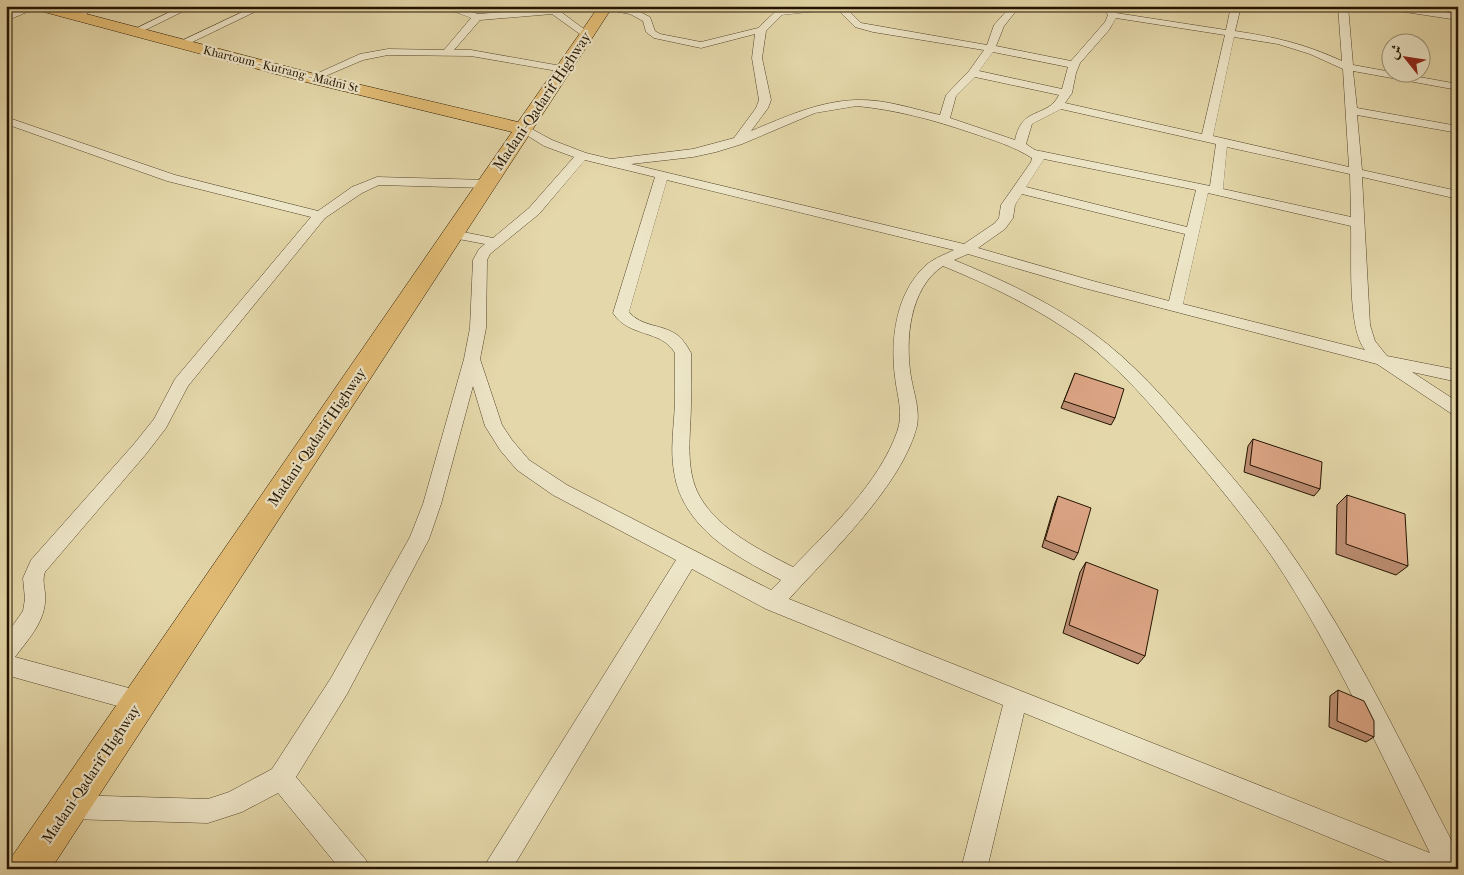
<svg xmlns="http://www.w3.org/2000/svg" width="1464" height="875" font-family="'IM FELL French Canon',Amiri,serif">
  <rect width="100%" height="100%" fill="#e4d7a9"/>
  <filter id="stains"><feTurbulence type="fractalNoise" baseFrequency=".004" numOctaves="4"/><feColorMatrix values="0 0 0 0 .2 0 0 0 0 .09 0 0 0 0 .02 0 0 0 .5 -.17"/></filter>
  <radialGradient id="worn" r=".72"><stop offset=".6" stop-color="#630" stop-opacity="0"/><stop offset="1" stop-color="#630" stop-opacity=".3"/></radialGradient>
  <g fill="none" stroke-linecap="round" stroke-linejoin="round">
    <g stroke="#53442a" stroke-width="1">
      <g id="street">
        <polygon points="28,6 41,6 6,21 6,15"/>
        <polygon points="89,6 101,6 78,18 75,19 70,16"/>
        <polygon points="182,6 194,6 137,34 131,34 129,32"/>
        <polygon points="255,6 267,6 184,46 180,47 175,44"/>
        <polygon points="440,6 454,6 478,14 545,9 543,6 553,6 592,35 590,37 584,37 552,14 480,20 454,50 471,50 567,67 568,69 567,71 563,72 471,56 388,55 363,60 316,80 308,80 307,78 360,54 388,49 444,50 471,18"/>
        <path d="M617,6L636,10L650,17L655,31L660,34L701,42L758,28L776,11L812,6H844L861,23L987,45L994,25L1011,6H1020L1004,26L996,46L1071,61L1105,22L1108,15L1102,6H1111L1116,13L1226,30L1231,6H1241L1235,31C1275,37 1305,44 1342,61L1338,6H1348L1353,65L1458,84V90L1353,71L1357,108L1458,126V133L1357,115L1362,170L1458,191V199L1362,177L1370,325L1375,341L1387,356L1458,370V382L1412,372L1458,402V416L1452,414L1377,364L1084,288L968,254L954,260C1003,280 1050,302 1093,333C1133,362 1165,399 1198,437C1228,472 1259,507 1286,546C1354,642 1404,750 1458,853V869H1407L1024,713L987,869H961L1003,705L766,609L692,569L512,869H484L488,860L676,560L553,495L517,470L500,450L485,426L473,386L441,504L429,539L347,694L296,777L366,860L370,869H340L278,793L242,812L208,823L69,819L60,816L57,807L60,798L69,795L208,799L229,792L272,769L331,678L410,537L423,504L464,359L470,328L473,260L479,249L485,244L448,237L446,234L453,230L493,238L529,208L574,157L544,146L520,131L518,129L520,127H528L552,140L586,153L611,159L693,149L734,138L756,108L759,100L752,58L755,34L701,48L654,38L646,32L643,21L630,14L603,9L601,7ZM837,9L855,27L873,32L984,50L969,71L946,95L940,115C913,109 885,99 857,100C819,101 785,117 751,131L768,108L771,100L762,58L766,31L782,15ZM1116,18L1225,35L1202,134L1065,103L1072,93L1076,73L1080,63L1109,30ZM1234,37L1278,44L1310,54L1343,69L1349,167L1213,136ZM993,52L1068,67L1062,89L979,71ZM975,77L1059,95C1047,119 1022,105 1015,140L950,118L956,96ZM857,106C897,110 934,120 972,133C993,140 1013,146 1032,158L1031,162L1001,205L999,218L995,223L964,244L631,164L693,157L716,152L742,144L815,113ZM1061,109L1216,144L1210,186L1035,150L1026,144L1032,124ZM1227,147L1350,174L1351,217L1223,189ZM1044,159L1196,190L1187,227L1026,187ZM585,160L655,177L613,313C629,338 661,329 675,353C675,370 675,386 675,403C674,426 670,449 674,472C682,527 736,557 781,580L771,590L567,485L529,460L512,440L502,425L480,359L486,328L487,260L490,254L539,214ZM667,180L954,250C944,255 932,259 924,267C896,294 890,340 895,377C897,396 904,413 897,432C879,483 830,529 793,567C760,550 719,530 700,497C684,469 691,433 691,403C692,386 691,370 691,353C687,346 683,339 676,334C661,324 641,327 629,312ZM1208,193L1351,226C1352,256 1347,328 1365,350L1183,304ZM1022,194L1185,234L1169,301L1093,281L978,248L1005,229L1013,218L1015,205ZM943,266C992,286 1039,309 1082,340C1122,370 1154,408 1186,447C1216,483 1246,519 1273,558C1335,651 1380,753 1430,853L789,599C829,555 903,484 917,426C920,409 914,394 911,377C905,341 909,288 943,266Z"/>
        <polygon points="1381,6 1405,6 1458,14 1458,20 1385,9"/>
        <path d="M6,117L175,175L318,211L352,187L377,177L487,180L493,184L487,188L379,185L362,193L325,218L188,386L166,428L146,454L45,572C41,583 47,592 45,603C43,624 27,641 15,657L147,693L150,701L147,709L139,712L6,675V635L23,611L25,599L23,578L31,560L134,444L154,419L175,379L311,217L167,181L6,124Z"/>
      </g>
    </g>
    <g stroke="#231300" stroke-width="1">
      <polygon id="highway" points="31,6 56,6 315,74 518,122 599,6 613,6 51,869 7,869 13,855 512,132 306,82 33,9"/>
    </g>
    <use href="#street" fill="#ede5c7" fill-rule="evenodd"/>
    <use href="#highway" fill="#e2bc74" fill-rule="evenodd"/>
  </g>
  <g fill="#bc8d72" stroke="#231300">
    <polygon points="1075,373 1115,418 1111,425 1061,408"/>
    <polygon points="1253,439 1320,489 1314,496 1244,472 1248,446"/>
    <polygon points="1347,495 1408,566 1396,575 1336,554 1337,505"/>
    <polygon points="1058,496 1078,553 1074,560 1042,547 1055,503"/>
    <polygon points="1086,562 1145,656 1138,664 1063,633 1080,572"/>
    <polygon points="1458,654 1458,689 1456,688 1454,656"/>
    <polygon points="1338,690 1374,737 1366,742 1329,727 1330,696"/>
  </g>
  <g fill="#dba484" stroke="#231300">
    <polygon points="1075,373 1124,389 1115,418 1064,401"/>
    <polygon points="1253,439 1322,462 1320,489 1250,465"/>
    <polygon points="1347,495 1405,514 1408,566 1346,544"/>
    <polygon points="1058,496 1091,508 1078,553 1045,540"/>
    <polygon points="1086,562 1158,590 1145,656 1069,625"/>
    <polygon points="1338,690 1364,701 1374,721 1374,737 1337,721"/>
  </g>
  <g text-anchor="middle" stroke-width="4.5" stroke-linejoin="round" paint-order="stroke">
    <g font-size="12" fill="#231300" stroke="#ede5c7">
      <text transform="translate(281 69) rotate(14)" y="4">Khartoum - Kutrang - Madni St</text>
    </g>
    <g font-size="15" fill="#231300" stroke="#ede5c7">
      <text transform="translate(542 101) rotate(-56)" y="5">Madani-Qadarif Highway</text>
      <text transform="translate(317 437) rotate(-56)" y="5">Madani-Qadarif Highway</text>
      <text transform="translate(91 774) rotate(-56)" y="5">Madani-Qadarif Highway</text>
    </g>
  </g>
  <rect width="1464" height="875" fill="none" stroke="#e4d7a9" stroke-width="25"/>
  <rect x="8" y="8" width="1449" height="860" fill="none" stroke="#231300" stroke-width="2.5"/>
  <rect x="12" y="12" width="1439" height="850" fill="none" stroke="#231300"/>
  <g transform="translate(1406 58) rotate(300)"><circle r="24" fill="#ede5c7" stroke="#9c9177"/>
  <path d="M0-4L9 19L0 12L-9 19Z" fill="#8f2418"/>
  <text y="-8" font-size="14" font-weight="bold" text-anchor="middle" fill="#231300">ش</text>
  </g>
  <rect width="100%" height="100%" filter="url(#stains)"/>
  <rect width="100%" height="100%" fill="url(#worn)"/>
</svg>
